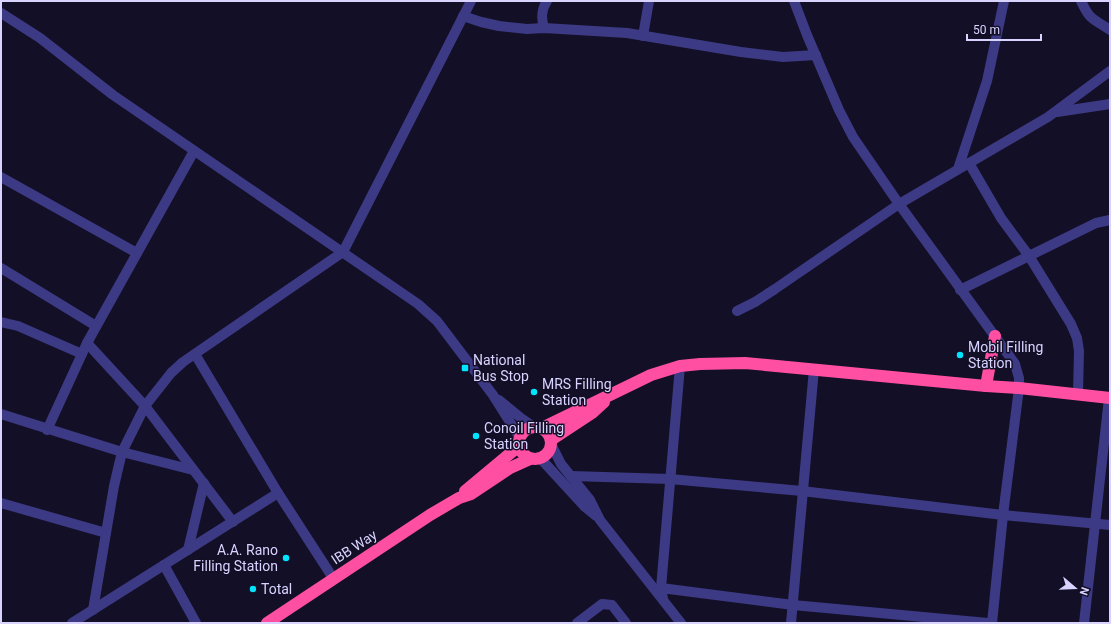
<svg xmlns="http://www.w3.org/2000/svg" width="1111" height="624" font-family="Roboto,sans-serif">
  <rect width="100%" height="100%" fill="#130f26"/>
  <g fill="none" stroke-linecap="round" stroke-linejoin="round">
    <g stroke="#3d3a85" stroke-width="10">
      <polyline points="794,1 807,35 839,110 853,137 899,204 1015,364 1019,378 1019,388 1003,515 992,623"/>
      <path d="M1081,1C1091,22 1093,18 1110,30"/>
      <polyline points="1,13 40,38 113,95 418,304 437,321 493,395 520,438"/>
      <polyline points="463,16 481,22 499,26 527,29 544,28 627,33 741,52 783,57 816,55"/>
      <path d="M544,28C541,18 541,10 547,1"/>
      <polyline points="643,36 649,1"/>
      <polyline points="1057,112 1110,104"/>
      <polyline points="969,163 1001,218 1029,256 1071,324 1077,338 1079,351 1078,394"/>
      <polyline points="958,169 987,81 1004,1"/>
      <polyline points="1,177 137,253"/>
      <polyline points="1,268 96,326"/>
      <polyline points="960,290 1096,223 1110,220"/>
      <polyline points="737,311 755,302 775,289 899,204 1048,117 1110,71"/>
      <polyline points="1,322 18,326 82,354"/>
      <polyline points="87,343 145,406 233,522"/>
      <polyline points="195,354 278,493 333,578"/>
      <polyline points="499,400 521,418 534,427"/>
      <polyline points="1,414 122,452 193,470"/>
      <polyline points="47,430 87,343 194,151"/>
      <polyline points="552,446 561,464 590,500 600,520 681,623"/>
      <polyline points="541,459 585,507 596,516"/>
      <polyline points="571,476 670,479 802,491 1003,515 1110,525"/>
      <polyline points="1,503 106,533"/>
      <polyline points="188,550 204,483"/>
      <polyline points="164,565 196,623"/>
      <polyline points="661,588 680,366"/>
      <polyline points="663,599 661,588 793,605 988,623"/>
      <polyline points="93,610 114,486 122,452 145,406 171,373 183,362 343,252 471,1"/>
      <polyline points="72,623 278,493"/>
      <polyline points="577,623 602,604 612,605 626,623"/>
      <polyline points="791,623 814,369"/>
      <polyline points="1084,623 1109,398"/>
    </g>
    <g stroke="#ff4fa3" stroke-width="12">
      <polyline points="986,386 995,336"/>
      <circle cx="535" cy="443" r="16"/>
      <polyline points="542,428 651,375 680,366 700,364 745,363 986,386 1019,388 1110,398"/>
      <polyline points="551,440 592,413 604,402"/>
      <polyline points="465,491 519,446"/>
      <polyline points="267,623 430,515 459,498 471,494 510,468 530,459"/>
    </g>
  </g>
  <g fill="#00e5ff" stroke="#130f26" stroke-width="1.5">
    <circle cx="960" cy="355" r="4"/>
    <rect x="461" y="364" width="8" height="8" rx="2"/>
    <circle cx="534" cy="392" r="4"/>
    <circle cx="476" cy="436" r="4"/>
    <circle cx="286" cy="558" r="4"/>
    <circle cx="253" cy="589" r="4"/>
  </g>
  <g text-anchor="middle" stroke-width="3" stroke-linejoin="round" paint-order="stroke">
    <g font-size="14" fill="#d9d4ff" stroke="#130f26" text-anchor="start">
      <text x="968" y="352">Mobil Filling<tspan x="968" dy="16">Station</tspan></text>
      <text x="473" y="365">National<tspan x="473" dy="16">Bus Stop</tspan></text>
      <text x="542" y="389">MRS Filling<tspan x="542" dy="16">Station</tspan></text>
      <text x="484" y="433">Conoil Filling<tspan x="484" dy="16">Station</tspan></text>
      <text x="278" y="555" text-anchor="end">A.A. Rano<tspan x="278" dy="16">Filling Station</tspan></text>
      <text x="261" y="594">Total</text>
    </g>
    <g font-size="14" fill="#d9d4ff" stroke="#130f26">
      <text transform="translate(354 547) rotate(-33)" y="5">IBB Way</text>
    </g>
  </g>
  <rect width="1111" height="624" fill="none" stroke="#d9d4ff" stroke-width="4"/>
  <g transform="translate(1075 588) rotate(109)" stroke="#130f26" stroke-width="3" paint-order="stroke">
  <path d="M0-3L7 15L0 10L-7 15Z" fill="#d9d4ff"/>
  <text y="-6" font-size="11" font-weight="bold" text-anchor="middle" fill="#d9d4ff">N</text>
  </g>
  <path d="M967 34v6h74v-6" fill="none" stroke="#d9d4ff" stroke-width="2"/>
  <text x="973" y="34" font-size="12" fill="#d9d4ff" stroke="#130f26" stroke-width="3" paint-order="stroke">50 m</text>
</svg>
